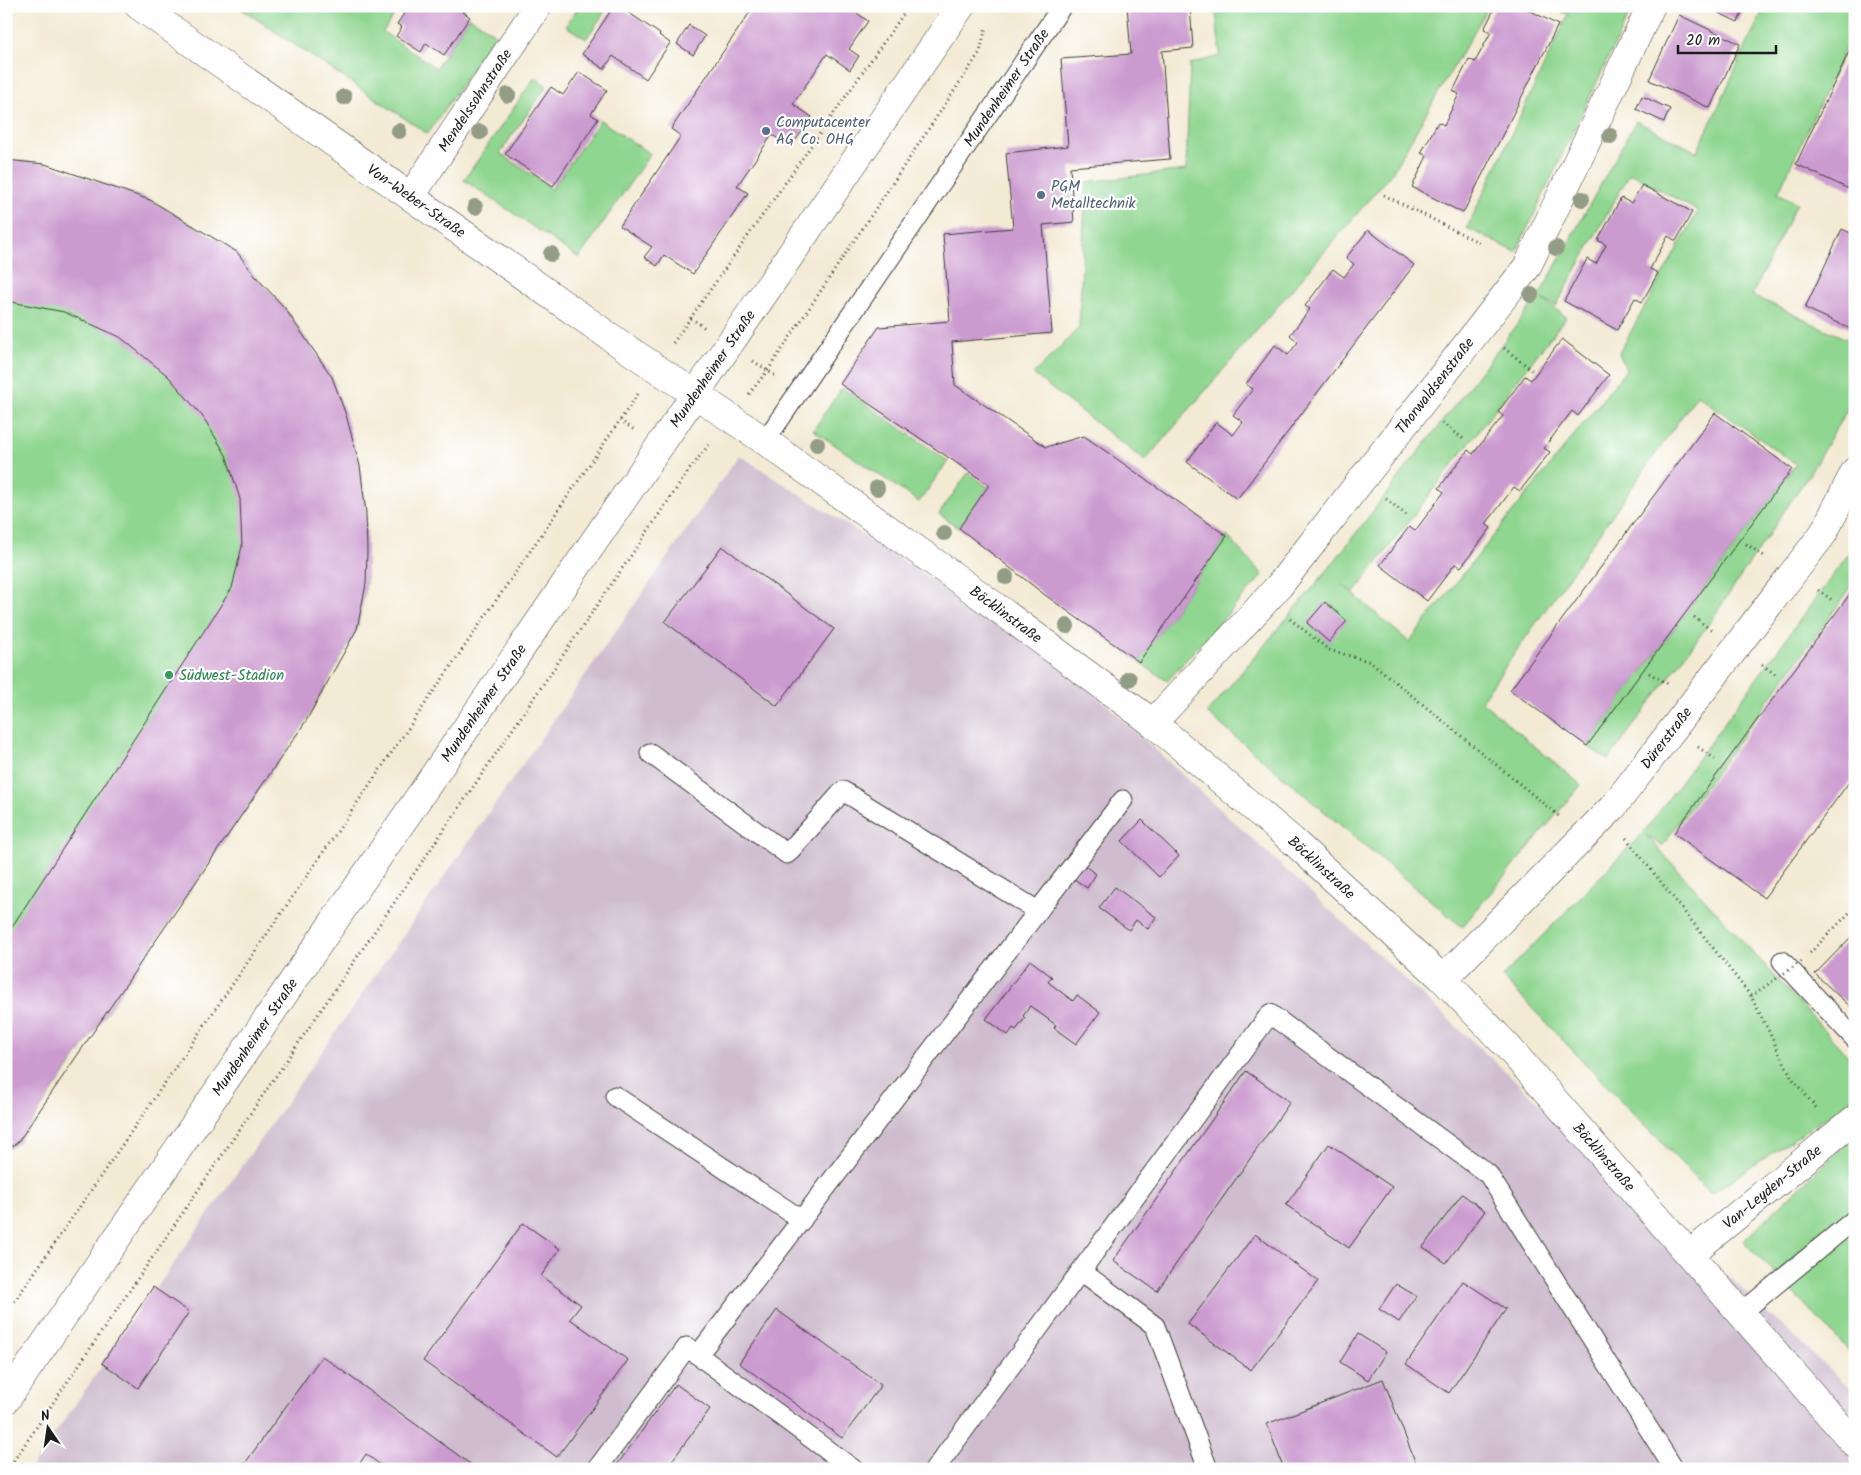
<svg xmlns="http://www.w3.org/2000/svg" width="1861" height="1475" font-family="Kalam,sans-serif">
  <rect width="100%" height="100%" fill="#fff"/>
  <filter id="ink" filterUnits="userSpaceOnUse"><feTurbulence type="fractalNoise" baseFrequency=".02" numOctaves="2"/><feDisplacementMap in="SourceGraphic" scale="10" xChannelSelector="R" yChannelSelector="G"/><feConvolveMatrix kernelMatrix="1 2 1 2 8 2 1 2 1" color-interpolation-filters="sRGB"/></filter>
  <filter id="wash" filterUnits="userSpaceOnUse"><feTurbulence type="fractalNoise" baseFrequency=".0096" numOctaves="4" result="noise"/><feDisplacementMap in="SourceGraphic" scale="20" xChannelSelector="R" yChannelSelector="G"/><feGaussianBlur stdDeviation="1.12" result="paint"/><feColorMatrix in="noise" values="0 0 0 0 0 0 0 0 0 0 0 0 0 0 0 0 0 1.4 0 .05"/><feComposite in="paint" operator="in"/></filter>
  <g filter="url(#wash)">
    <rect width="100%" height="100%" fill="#f3ead4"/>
    <polygon fill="#cfbdcf" points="739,455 1059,661 1855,1393 1855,1469 30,1469"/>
    <g fill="#8fd690" stroke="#567956" fill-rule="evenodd">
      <polygon points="237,6 400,6 383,32 436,68 470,17 495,34 428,134"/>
      <polygon points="579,6 609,6 586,39 566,26"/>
      <polygon points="1270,6 1489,6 1391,174 1145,461 1033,374 1079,328 1086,182 1186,170 1190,64 1220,56 1216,12"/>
      <polygon points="1551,6 1633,6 1516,252 1467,228 1568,15"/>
      <path d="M1765,6H1855V28L1778,193L1797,203L1752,295L1855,343V396L1810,473L1710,622L1608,760L1587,746L1796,464L1697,395L1481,701L1581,785L1462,927L1207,713L1326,572L1539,296L1636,121L1697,152ZM1630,173L1698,211L1619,353L1626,370L1409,642L1343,585L1354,593L1566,317L1542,299L1556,306Z"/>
      <polygon points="535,77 547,86 500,153 552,189 600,120 650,154 579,258 464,180"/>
      <polygon points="6,160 45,164 150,200 237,252 255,276 284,307 332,377 360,466 366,513 366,584 357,629 306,721 18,1142 6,1151"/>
      <polygon points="842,388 948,461 919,502 813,430"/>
      <polygon points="968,473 988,487 959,528 939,514"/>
      <polygon points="1227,536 1263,575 1167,681 1139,662"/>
      <polygon points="1855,545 1855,582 1662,846 1646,835 1855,1064 1855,1098 1711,1194 1502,977 1644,832"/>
      <polygon points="1855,1135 1855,1357 1743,1241"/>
    </g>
    <g id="blocks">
      <g fill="#cb9acf">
        <polygon points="409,6 467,6 463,12 470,17 444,55 426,43 421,52 396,36 402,27 397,24"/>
        <polygon points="614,6 619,6 660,34 659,35 670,43 646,79 613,56 604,69 582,54"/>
        <polygon points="754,6 847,6 868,21 849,49 859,56 850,70 827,54 793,104 812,117 791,147 772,135 737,186 748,193 693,274 664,255 657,266 644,257 652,247 620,226 681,136 671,129"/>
        <polygon points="1127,6 1190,6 1193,48 1162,51 1170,159 1070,167 1074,222 1043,225 1052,333 952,342 955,385 1046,447 1084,436 1227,536 1139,662 1045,595 959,528 989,485 840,384 879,327 950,321 943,234 1013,228 1006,153 1068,146 1061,59 1131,54"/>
        <polygon points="1496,6 1521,6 1558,25 1463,213 1412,187 1427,156 1421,153 1438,122 1444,125 1459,94 1453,91 1469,59 1475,62 1491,32 1484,29"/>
        <polygon points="1704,6 1745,6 1738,22"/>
        <polygon points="1679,15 1740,44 1710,108 1649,80"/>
        <polygon points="689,25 705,36 693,55 677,44"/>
        <polygon points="1855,39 1855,182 1851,190 1796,164"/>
        <polygon points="579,72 607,90 591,114 598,119 553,186 505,154 551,87 563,95"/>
        <polygon points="1642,96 1670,109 1664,122 1636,109"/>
        <polygon points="6,160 45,164 150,200 237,252 255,276 284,307 332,377 346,415 360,466 366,513 367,551 366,584 357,629 306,721 18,1142 6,1151 6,936 232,588 242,546 240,499 226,455 203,417 168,376 120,337 64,312 6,301"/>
        <polygon points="1642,185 1692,212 1676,241 1668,236 1650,269 1658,273 1642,302 1635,298 1617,330 1564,301 1587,259 1596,264 1606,245 1598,240 1621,198 1631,203"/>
        <polygon points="1842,229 1855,235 1855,331 1805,308"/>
        <polygon points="1368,230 1414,265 1237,499 1187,462 1216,422 1233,435 1243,422 1233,415 1253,389 1246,384 1275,345 1288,355 1298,342 1290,335 1310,309 1305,306 1333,269 1344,277 1354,264 1346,258"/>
        <polygon points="1562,339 1609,375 1578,416 1572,411 1544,448 1550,452 1520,491 1514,487 1486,524 1491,528 1461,567 1455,564 1427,601 1380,565 1409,527 1415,531 1444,492 1439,488 1468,450 1473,454 1503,416 1498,412 1525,376 1531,380"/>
        <polygon points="1715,413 1792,469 1587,746 1510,690"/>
        <polygon points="722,546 834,629 777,706 665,622"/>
        <polygon points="1855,587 1855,774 1764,898 1674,833"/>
        <polygon points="1325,602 1347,621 1329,642 1307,623"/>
        <polygon points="1142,820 1179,856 1159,877 1122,841"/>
        <polygon points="1082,864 1096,874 1087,888 1073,878"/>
        <polygon points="1115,887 1156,917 1148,929 1136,920 1129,930 1099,908"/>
        <polygon points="1855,933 1855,1011 1815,974"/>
        <polygon points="1030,960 1052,977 1048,982 1073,1001 1077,995 1100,1012 1076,1044 1054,1028 1056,1025 1030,1006 1023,1016 1025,1018 1016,1030 1013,1028 1008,1035 986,1019"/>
        <polygon points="1246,1071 1290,1102 1157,1291 1113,1261"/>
        <polygon points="1329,1144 1392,1187 1349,1248 1286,1205"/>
        <polygon points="1462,1194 1485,1211 1446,1263 1423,1247"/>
        <polygon points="523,1223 560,1249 541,1276 581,1305 570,1319 628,1360 557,1457 423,1361"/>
        <polygon points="1255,1234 1318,1281 1251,1370 1188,1324"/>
        <polygon points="1463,1281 1506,1309 1449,1393 1406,1364"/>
        <polygon points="1396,1284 1416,1296 1399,1322 1379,1309"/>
        <polygon points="153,1287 189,1312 138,1388 102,1363"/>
        <polygon points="777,1310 881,1385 842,1438 739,1363"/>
        <polygon points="1358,1334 1386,1352 1368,1380 1340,1362"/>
        <polygon points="322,1356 477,1469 386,1469 366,1454 356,1469 241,1469"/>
        <polygon points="1383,1379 1418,1469 1284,1469 1267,1424"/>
        <polygon points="676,1384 710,1409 666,1469 614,1469"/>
      </g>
    </g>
  </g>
  <g filter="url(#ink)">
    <use href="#blocks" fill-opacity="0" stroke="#3c3b38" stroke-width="1"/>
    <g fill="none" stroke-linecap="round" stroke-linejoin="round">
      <g stroke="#3c3b38" stroke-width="21">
        <g id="service">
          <path id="s1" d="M765,441L1062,6"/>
          <polyline points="650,753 787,854 843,791 1038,911"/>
          <polyline points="1782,961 1855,1039"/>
          <polyline points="615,1096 802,1220"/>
          <polyline points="1081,1271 1155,1326 1208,1469"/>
          <polyline points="1741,1313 1855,1219"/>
          <polyline points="698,1355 1123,800"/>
          <polyline points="597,1469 687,1347 853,1469"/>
          <polyline points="935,1469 1270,1014 1488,1174 1674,1469"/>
        </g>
      </g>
      <g stroke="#3c3b38" stroke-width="29">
        <g id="minor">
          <path id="s2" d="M411,196L538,6"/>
          <path id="s3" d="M1153,723L1279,586L1527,267L1651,6"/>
          <path id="s4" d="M1443,979L1613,807L1823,534L1855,471"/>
          <path id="s5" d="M1690,1254L1855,1119"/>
        </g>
      </g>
      <g stroke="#3c3b38" stroke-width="29">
        <g id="tertiary">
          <path id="s6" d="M139,6L626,348L765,441L973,590L1153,723L1293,841L1443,979L1508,1047L1855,1444"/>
          <path id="s7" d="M6,1400L961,6"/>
        </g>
      </g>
      <g stroke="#3c3b38" stroke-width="3" stroke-dasharray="1 4" stroke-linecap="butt">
        <polyline points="1384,195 1482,244"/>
        <polyline points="691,318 705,328"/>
        <polyline points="673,343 909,6"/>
        <polyline points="1504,348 1532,370"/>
        <polyline points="753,361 777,377"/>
        <polyline points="749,394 768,370 980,52 986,27"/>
        <polyline points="620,420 634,430"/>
        <polyline points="1442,423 1466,441"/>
        <polyline points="1386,499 1409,517"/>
        <polyline points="1746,544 1766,557"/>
        <polyline points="1818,590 1832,600"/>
        <polyline points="1694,617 1711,630"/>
        <polyline points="1290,619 1329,650 1371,662 1560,817"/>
        <polyline points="1762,665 1778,676"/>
        <polyline points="1649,673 1668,684"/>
        <polyline points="1698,747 1715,759"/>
        <polyline points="1626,838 1751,996 1792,1078 1817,1109"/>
        <polyline points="1810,953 1855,907"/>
        <polyline points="6,1314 638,394"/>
        <polyline points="8,1469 690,469 711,442"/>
      </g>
      <use href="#service" stroke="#fff" stroke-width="19"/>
      <use href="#minor" stroke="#fff" stroke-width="28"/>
      <use href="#tertiary" stroke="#fff" stroke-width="28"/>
      <polyline stroke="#3c3b38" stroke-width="3" stroke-dasharray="1 4" stroke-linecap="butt" points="1751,996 1802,961"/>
    </g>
    <g fill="#939c85">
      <circle cx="508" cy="95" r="8"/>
      <circle cx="344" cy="97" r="8"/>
      <circle cx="399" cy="131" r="8"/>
      <circle cx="480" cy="132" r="8"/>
      <circle cx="1610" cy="136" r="8"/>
      <circle cx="1582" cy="199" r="8"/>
      <circle cx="475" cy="207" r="8"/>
      <circle cx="1556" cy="248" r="8"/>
      <circle cx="551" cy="254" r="8"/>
      <circle cx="1531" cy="295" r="8"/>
      <circle cx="817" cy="444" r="8"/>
      <circle cx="877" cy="488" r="8"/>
      <circle cx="944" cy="533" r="8"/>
      <circle cx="1006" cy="577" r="8"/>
      <circle cx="1067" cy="626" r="8"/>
      <circle cx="1129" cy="679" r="8"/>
    </g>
  </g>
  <g fill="#5c6f8a" stroke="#fff" stroke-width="2">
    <circle cx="766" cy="131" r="5"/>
    <circle cx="1041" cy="195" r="5"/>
  </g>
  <circle fill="#2e9e5b" stroke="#fff" stroke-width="2" cx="169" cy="675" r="5"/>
  <g text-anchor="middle" stroke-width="4.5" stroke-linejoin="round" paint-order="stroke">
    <g font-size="15" fill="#1c1c1c" stroke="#fff">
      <text dy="5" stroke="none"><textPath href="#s1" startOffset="428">Mundenheimer Straße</textPath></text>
      <text dy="5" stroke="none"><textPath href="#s2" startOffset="115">Mendelssohnstraße</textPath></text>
      <text dy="5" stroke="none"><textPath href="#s6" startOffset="339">Von-Weber-Straße</textPath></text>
      <text dy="5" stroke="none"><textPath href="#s7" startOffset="1250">Mundenheimer Straße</textPath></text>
      <text dy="5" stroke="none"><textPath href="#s3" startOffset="440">Thorwaldsenstraße</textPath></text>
      <text dy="5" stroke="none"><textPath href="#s6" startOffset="1059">Böcklinstraße</textPath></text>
      <text dy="5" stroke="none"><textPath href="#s7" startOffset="845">Mundenheimer Straße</textPath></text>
      <text dy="5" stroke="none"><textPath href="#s4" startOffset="329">Dürerstraße</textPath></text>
      <text dy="5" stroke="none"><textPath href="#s6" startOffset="1464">Böcklinstraße</textPath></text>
      <text dy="5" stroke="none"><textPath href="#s7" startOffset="440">Mundenheimer Straße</textPath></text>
      <text dy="5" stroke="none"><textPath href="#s6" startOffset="1869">Böcklinstraße</textPath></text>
      <text dy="5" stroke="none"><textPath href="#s5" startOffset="106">Van-Leyden-Straße</textPath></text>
    </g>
    <g font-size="15" fill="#4e5e75" stroke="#fff" text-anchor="start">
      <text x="776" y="127">Computacenter<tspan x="776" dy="17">AG Co. OHG</tspan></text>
      <text x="1051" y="191">PGM<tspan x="1051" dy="17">Metalltechnik</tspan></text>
    </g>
    <g font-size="15" fill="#27864d" stroke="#fff" text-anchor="start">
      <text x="179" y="680">Südwest-Stadion</text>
    </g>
  </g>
  <rect width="1861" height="1475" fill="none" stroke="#fff" stroke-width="25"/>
  <g transform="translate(48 1428) rotate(347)" stroke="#ffffff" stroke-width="4" paint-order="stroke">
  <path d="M0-4L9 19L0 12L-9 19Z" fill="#1c1c1c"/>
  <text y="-8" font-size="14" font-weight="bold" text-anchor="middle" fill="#1c1c1c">N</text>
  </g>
  <path d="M1678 45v8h98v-8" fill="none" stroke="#1c1c1c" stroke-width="2.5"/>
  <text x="1686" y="45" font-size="15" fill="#1c1c1c" stroke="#ffffff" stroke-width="4" paint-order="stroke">20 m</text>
</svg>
